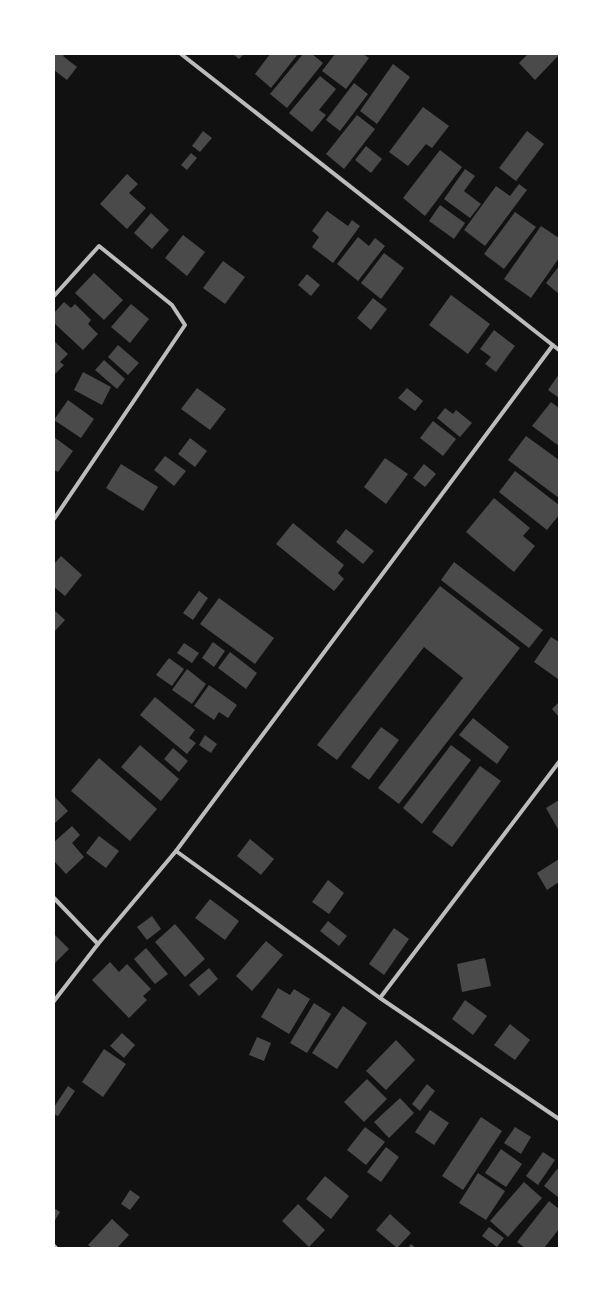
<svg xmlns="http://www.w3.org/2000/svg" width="613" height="1302" font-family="Arial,sans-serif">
  <rect width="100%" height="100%" fill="#111"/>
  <g fill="#4a4a4a">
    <polygon points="54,54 65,54 63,56 77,67 67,80 54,70"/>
    <polygon points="233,54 244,54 239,59"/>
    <polygon points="270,54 298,54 271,88 255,74"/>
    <polygon points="303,54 312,54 323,63 287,108 270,94"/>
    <polygon points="335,54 363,54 369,58 346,89 322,71"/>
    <polygon points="528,54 559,54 559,55 535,80 519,63"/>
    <polygon points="393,64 410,77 377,124 360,111"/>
    <polygon points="320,76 336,89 319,110 326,115 312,132 289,113"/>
    <polygon points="354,83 368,94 340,131 326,120"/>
    <polygon points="423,107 449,126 432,148 426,144 408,166 389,152"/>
    <polygon points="357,115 375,129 344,169 326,154"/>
    <polygon points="203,131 212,138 200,152 192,146"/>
    <polygon points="527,131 544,144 516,181 499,168"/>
    <polygon points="366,146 382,159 371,173 355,160"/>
    <polygon points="440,150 462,167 425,216 403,198"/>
    <polygon points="191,153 197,158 187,170 181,165"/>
    <polygon points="465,169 475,176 464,191 481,204 470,218 444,199"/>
    <polygon points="127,174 138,184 129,193 146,208 127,229 100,204"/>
    <polygon points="519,184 527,190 485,246 464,230 496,186 510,196"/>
    <polygon points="440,205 465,223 454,239 429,221"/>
    <polygon points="327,211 348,226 352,220 360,226 333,263 312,247 319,237 312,231"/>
    <polygon points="515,212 536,227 504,269 484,254"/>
    <polygon points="151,213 169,230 152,249 134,233"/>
    <polygon points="541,226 559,238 559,258 531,298 504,279"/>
    <polygon points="183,235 205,252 187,276 165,258"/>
    <polygon points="358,237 369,246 375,238 385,246 358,281 337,264"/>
    <polygon points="384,253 404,268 381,299 361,283"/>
    <polygon points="223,261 245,277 225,304 203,288"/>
    <polygon points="559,266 559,294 546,283"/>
    <polygon points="94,273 123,300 104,320 75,293"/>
    <polygon points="307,274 320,285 311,296 298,285"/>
    <polygon points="451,295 490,324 468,354 429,325"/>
    <polygon points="373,298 387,309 371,330 357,318"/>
    <polygon points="64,302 71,308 75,304 91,320 88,324 98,334 83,350 54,323 54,313"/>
    <polygon points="131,304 149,319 130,343 111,327"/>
    <polygon points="494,330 515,346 496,372 485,364 491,357 480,349"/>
    <polygon points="54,341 68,354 60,362 64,365 54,375"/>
    <polygon points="118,345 139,363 128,375 108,357"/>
    <polygon points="104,360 125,379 117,389 95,370"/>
    <polygon points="83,372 111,387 102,405 74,390"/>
    <polygon points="559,374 559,398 548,390"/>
    <polygon points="197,388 226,409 210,430 181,409"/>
    <polygon points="407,388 423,401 415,411 398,398"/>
    <polygon points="68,400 94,419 81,438 54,420"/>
    <polygon points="551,402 559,408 559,446 532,426"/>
    <polygon points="445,408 453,414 456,410 472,423 460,437 437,418"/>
    <polygon points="433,421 456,439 443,456 420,438"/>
    <polygon points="526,436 559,460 559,498 508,460"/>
    <polygon points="54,437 73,451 58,472 54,470"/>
    <polygon points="190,438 207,451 195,467 178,454"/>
    <polygon points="165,456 186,471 174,486 154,470"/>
    <polygon points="385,458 408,474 386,504 364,487"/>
    <polygon points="121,464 158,487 143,511 106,488"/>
    <polygon points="424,464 436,474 425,487 413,478"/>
    <polygon points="515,471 559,505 559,515 547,530 499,492"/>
    <polygon points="494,498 530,528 523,536 535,546 514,572 466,532"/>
    <polygon points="293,523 344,565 338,573 344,579 334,591 276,544"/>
    <polygon points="346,529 374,551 363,564 336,542"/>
    <polygon points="61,556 82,575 65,596 54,587 54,564"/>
    <polygon points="454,562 543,630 529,648 441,580"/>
    <polygon points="440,586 520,648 399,804 378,788 463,678 424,647 337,760 317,745"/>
    <polygon points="199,591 208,598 193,620 183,613"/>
    <polygon points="219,598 274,638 255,664 200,624"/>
    <polygon points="54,610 65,620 54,632"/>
    <polygon points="551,637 559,642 558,679 534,662"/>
    <polygon points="213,642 225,651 214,667 202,658"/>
    <polygon points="184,643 199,653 192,663 177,653"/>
    <polygon points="230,652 257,673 246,689 218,668"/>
    <polygon points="169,658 184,669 172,686 156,675"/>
    <polygon points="187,669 206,684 192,704 172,690"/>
    <polygon points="209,685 237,705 228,718 219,712 214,720 194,706"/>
    <polygon points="155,697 195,730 189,738 196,743 187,754 140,715"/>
    <polygon points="559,702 559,717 552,709"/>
    <polygon points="473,718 509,747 497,764 459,735"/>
    <polygon points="381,727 399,740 369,780 351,767"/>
    <polygon points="205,735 217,744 211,753 199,745"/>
    <polygon points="140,745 179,779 161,801 121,767"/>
    <polygon points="451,745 471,760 422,824 403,808"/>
    <polygon points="173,748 188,761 179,772 164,759"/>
    <polygon points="99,758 157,809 130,841 71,791"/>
    <polygon points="480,766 501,781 452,847 432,832"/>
    <polygon points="54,796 68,811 54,824"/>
    <polygon points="559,800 559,831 546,808"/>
    <polygon points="72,826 80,835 72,843 84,857 66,874 54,861 54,842"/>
    <polygon points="99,836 119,851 106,868 86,853"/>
    <polygon points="250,839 274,859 261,875 237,856"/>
    <polygon points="559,859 559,882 547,890 537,873"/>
    <polygon points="328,880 344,893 329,914 312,902"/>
    <polygon points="210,899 239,921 225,940 195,918"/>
    <polygon points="152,916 161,929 147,940 137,927"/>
    <polygon points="328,921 347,936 339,946 320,931"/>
    <polygon points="175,924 205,959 185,977 155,942"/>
    <polygon points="394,928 409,939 384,975 369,964"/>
    <polygon points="54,934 69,949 54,964"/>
    <polygon points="266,941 283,955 252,991 236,976"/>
    <polygon points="146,948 168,974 155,984 134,959"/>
    <polygon points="485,958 491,986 462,992 457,964"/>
    <polygon points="110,962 119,972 127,964 151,989 143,996 147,1000 129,1018 92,980"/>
    <polygon points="209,968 218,979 199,996 189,985"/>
    <polygon points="278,988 290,995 294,989 310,999 289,1034 261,1017"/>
    <polygon points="465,1000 487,1016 473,1035 452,1019"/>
    <polygon points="314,1003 331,1014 307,1053 290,1043"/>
    <polygon points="343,1006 367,1023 337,1069 312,1053"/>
    <polygon points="510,1024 530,1040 515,1060 494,1045"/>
    <polygon points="122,1033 135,1045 124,1058 110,1046"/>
    <polygon points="257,1037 271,1043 264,1061 249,1055"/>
    <polygon points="396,1040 415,1060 386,1090 366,1071"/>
    <polygon points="104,1049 126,1064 103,1097 82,1082"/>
    <polygon points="367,1079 387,1099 364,1122 344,1102"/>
    <polygon points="427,1084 435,1091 420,1111 412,1104"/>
    <polygon points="68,1086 75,1091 58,1116 54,1114 54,1107"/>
    <polygon points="400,1098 414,1113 389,1138 374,1122"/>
    <polygon points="430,1110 449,1123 434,1145 415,1132"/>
    <polygon points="481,1117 502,1131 463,1190 442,1176"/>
    <polygon points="365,1127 385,1142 366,1165 347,1150"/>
    <polygon points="515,1127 531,1137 521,1154 504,1143"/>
    <polygon points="386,1147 399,1157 381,1182 367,1172"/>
    <polygon points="501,1149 522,1164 506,1187 485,1173"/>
    <polygon points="543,1152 555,1160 538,1185 526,1176"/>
    <polygon points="557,1169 559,1170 559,1198 544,1186"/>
    <polygon points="478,1173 505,1191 486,1220 459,1203"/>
    <polygon points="325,1176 349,1196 331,1219 306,1199"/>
    <polygon points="524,1182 542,1198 508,1237 490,1221"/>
    <polygon points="130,1190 140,1197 130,1210 121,1204"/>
    <polygon points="549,1201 559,1209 559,1229 544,1248 525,1248 517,1242"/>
    <polygon points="298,1204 325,1230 309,1247 282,1221"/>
    <polygon points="54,1208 60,1212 54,1222"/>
    <polygon points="390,1214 411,1233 397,1248 376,1230"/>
    <polygon points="112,1219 129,1235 117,1248 92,1248 88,1245"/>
    <polygon points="489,1227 504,1238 497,1247 482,1236"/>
    <polygon points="411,1244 416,1248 408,1248"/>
  </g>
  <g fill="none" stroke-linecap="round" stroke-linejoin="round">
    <g stroke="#bcbcbc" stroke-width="4">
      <polyline points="181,54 559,350"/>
      <polyline points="54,296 99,246 172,305 185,325 54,519"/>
      <polyline points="176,851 380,998 559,1119"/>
      <polyline points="54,898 98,944"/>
      <polyline points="380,998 559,762"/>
      <polyline points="54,1001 98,944 176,851 553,345"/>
      <polyline points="54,1246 56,1248"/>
    </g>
  </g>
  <rect width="613" height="1302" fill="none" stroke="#ffffff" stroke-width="110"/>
</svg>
